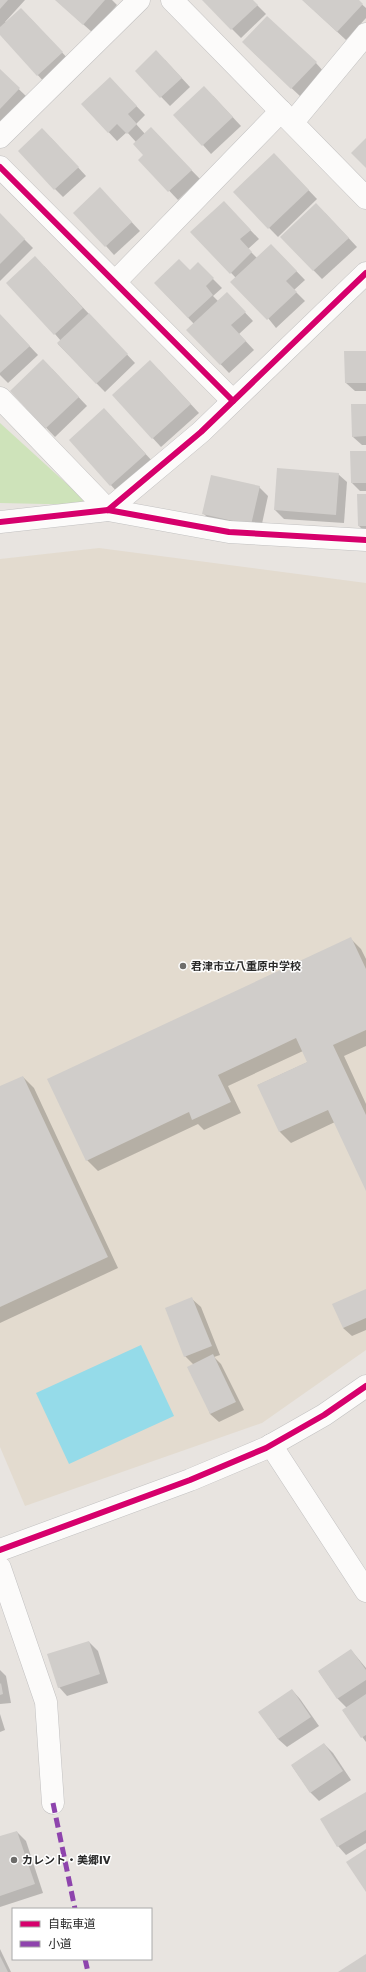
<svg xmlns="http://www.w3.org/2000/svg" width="366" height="1972" font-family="'Golos Text','Noto Sans JP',sans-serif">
  <rect width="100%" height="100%" fill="#e8e4e0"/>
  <polygon fill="#e3dbcf" points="99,548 366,583 366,1350 262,1423 25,1506 0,1447 0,559"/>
  <polygon fill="#cee3ba" points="0,423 90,505 0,503"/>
  <polygon fill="#95dbe9" points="141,1345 174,1416 69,1464 36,1393"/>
  <g fill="#0003">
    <polygon points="0,0 25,0 5,22 30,18 71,62 46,84 0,34"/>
    <polygon points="56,0 112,0 117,5 93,33"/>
    <polygon points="203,0 252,0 266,14 241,38"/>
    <polygon points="303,0 357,0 366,8 366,18 346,40"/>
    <polygon points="252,51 316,63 324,72 301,97"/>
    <polygon points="165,60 190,87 170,106 136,71"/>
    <polygon points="0,71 28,98 0,127"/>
    <polygon points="118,87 145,115 136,124 145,134 159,137 200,179 178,200 140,160 145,156 136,142 127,132 117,141 82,104"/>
    <polygon points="213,96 241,126 211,154 203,145"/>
    <polygon points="51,138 86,176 63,197 55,189"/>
    <polygon points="274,154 317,199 278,237 234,192"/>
    <polygon points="108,197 140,231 114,255 106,246"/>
    <polygon points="232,211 259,239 248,249 257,258 271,245 305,280 294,290 305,301 276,328 236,278 192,232"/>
    <polygon points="325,213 357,247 322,279 281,237"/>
    <polygon points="0,215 33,248 0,281"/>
    <polygon points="198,264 222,288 213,296 218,301 235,302 253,321 239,334 254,350 229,373 188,330 194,324 155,283 190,271"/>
    <polygon points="44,266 135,363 105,392 58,344 61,341 55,334"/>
    <polygon points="0,315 38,355 8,383 0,375"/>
    <polygon points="366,352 366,391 355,391 346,383"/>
    <polygon points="52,369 87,406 55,437 11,391"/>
    <polygon points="159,370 199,413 161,447 113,395"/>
    <polygon points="366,405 366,445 362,445 353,437"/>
    <polygon points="104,409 154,463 119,494 70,440"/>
    <polygon points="366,452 366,491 360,491 352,483"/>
    <polygon points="278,470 338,474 347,482 344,523 284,519 275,510"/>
    <polygon points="259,487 268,496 260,533 212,522 203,513"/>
    <polygon points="366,495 366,533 359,526"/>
    <polygon points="350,938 361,949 366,959 366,1046 344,1056 366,1104 366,1189 335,1122 291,1143 280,1132 258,1085 308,1062 303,1051 228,1086 241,1113 204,1130 198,1124 98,1171 87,1160"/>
    <polygon points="23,1077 34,1088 118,1268 0,1323 0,1087"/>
    <polygon points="366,1290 366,1330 352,1336 343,1328"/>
    <polygon points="192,1299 201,1307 220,1355 214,1357 221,1364 244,1410 219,1422 210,1414 194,1365 185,1356"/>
    <polygon points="89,1642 98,1651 108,1683 67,1696 59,1687"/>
    <polygon points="351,1650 366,1668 366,1742 343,1711 347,1708 338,1699 319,1672"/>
    <polygon points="0,1670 6,1676 11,1703 0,1704"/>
    <polygon points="292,1690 300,1699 319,1726 287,1747 278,1739 260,1712"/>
    <polygon points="0,1714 5,1730 0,1732"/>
    <polygon points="324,1744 333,1753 351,1780 319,1801 311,1793 292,1766"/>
    <polygon points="366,1793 366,1843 346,1855 338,1846"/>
    <polygon points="17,1832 26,1841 43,1893 0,1907 0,1838"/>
    <polygon points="0,1949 11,1972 0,1972"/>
  </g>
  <g fill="#d0cdca">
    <polygon points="0,0 8,0 0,9"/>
    <polygon points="55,0 105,0 83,25"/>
    <polygon points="202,0 253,0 258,5 231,30"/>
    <polygon points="302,0 359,0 363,4 337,32"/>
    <polygon points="21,8 63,52 37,76 0,35 0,27"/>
    <polygon points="267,16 317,62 291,89 242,42"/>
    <polygon points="156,50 182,78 160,98 135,71"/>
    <polygon points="0,69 20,88 0,109"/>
    <polygon points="110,77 137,106 128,114 137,124 127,134 117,124 108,133 81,104"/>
    <polygon points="204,86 233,117 202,146 173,115"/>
    <polygon points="151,127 192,170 168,192 138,160 143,155 133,144"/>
    <polygon points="42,128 79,167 54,190 18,151"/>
    <polygon points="366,138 366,168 351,153"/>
    <polygon points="274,153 309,190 268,229 233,192"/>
    <polygon points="100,187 132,222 105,247 73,213"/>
    <polygon points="224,201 251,230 240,239 252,252 230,274 190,232"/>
    <polygon points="316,203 349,238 313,271 280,237"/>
    <polygon points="0,213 25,239 0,264"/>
    <polygon points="271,244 297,271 286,281 297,292 267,320 230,282"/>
    <polygon points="35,256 83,308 54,335 6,283"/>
    <polygon points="179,259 190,270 198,262 214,278 206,286 213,295 188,318 154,283"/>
    <polygon points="227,292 246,312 231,325 246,341 220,365 186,330"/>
    <polygon points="89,313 128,354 96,384 57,343"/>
    <polygon points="0,314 30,346 0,373"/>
    <polygon points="344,351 366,351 366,383 345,383"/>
    <polygon points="43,359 79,397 45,429 10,391"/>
    <polygon points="150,360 191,404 152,439 112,395"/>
    <polygon points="351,404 366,404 366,436 352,437"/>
    <polygon points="104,408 146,454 110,486 69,440"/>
    <polygon points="350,451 366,451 366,483 351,483"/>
    <polygon points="277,468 339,473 336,515 274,510"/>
    <polygon points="211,475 260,486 251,525 202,514"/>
    <polygon points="357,494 366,494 366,526 358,526"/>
    <polygon points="351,937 366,969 366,1030 333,1045 366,1115 366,1191 328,1110 279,1132 257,1085 307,1062 296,1038 218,1075 231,1102 192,1120 189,1112 86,1161 47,1079"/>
    <polygon points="23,1076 108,1257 0,1307 0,1086"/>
    <polygon points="366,1289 366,1318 343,1328 332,1304"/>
    <polygon points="192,1297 212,1346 184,1357 165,1308"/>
    <polygon points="213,1354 236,1402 210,1414 187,1367"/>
    <polygon points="89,1641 100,1674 58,1688 47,1654"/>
    <polygon points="351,1649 366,1670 366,1680 337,1699 318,1671"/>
    <polygon points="1,1683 3,1694 0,1695 0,1684"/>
    <polygon points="292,1689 311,1717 278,1739 258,1712"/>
    <polygon points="366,1694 366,1735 361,1738 342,1710"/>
    <polygon points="324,1743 343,1771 310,1793 291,1765"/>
    <polygon points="366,1792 366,1830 337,1847 320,1819"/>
    <polygon points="17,1831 35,1884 0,1896 0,1836"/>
    <polygon points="366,1849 366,1892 346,1862"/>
    <polygon points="366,1954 366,1972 338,1972"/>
    <polygon points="0,1956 8,1972 0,1972"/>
  </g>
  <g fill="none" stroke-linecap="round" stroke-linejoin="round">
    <g stroke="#c2c1c1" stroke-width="23">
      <g id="minor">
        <polyline points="172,0 366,198"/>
        <polyline points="293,122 366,34"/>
        <polyline points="0,137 139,0"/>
        <polyline points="0,167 233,401"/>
        <polyline points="115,282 281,111"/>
        <polyline points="0,398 108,510"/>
        <polyline points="108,510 201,432 366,273"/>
        <polyline points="0,522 108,510 229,532 366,540"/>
        <polyline points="271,1445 366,1591"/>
        <polyline points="0,1550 190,1480 266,1448 324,1415 366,1386"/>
        <polyline points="0,1568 46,1702 53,1803"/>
      </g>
    </g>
    <use href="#minor" stroke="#fcfbfa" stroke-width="22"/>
    <g stroke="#8e44ad" stroke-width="5" stroke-dasharray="10 5" stroke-linecap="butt">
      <polyline points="53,1803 75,1909"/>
      <polyline points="85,1959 88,1972"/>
    </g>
    <g stroke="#fff" stroke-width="8">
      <g id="cycleway">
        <polyline points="0,167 233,401"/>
        <polyline points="108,510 201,432 366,273"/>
        <polyline points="0,522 108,510 229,532 366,540"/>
        <polyline points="0,1550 190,1480 266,1448 324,1415 366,1386"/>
      </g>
    </g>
    <use href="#cycleway" stroke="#d6006c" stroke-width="6"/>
  </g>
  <g fill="#6d6c6a" stroke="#fff" stroke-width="1.5">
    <circle cx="183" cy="966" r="4"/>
    <circle cx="14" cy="1860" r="4"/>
  </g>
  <g text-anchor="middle" stroke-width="3" stroke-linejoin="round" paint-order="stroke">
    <g font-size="11" font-weight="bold" fill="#2b2b2b" stroke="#fff" text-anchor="start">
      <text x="191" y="970">君津市立八重原中学校</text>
      <text x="22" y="1864">カレント・美郷IV</text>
    </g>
  </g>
  <rect x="12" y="1908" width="140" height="52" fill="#ffffff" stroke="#aaaaaa"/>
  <rect x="20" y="1921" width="20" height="6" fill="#d6006c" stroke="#aaaaaa"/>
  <text x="48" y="1928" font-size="12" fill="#2b2b2b">自転車道</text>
  <rect x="20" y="1941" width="20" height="6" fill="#8e44ad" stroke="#aaaaaa"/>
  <text x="48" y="1948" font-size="12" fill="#2b2b2b">小道</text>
</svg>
